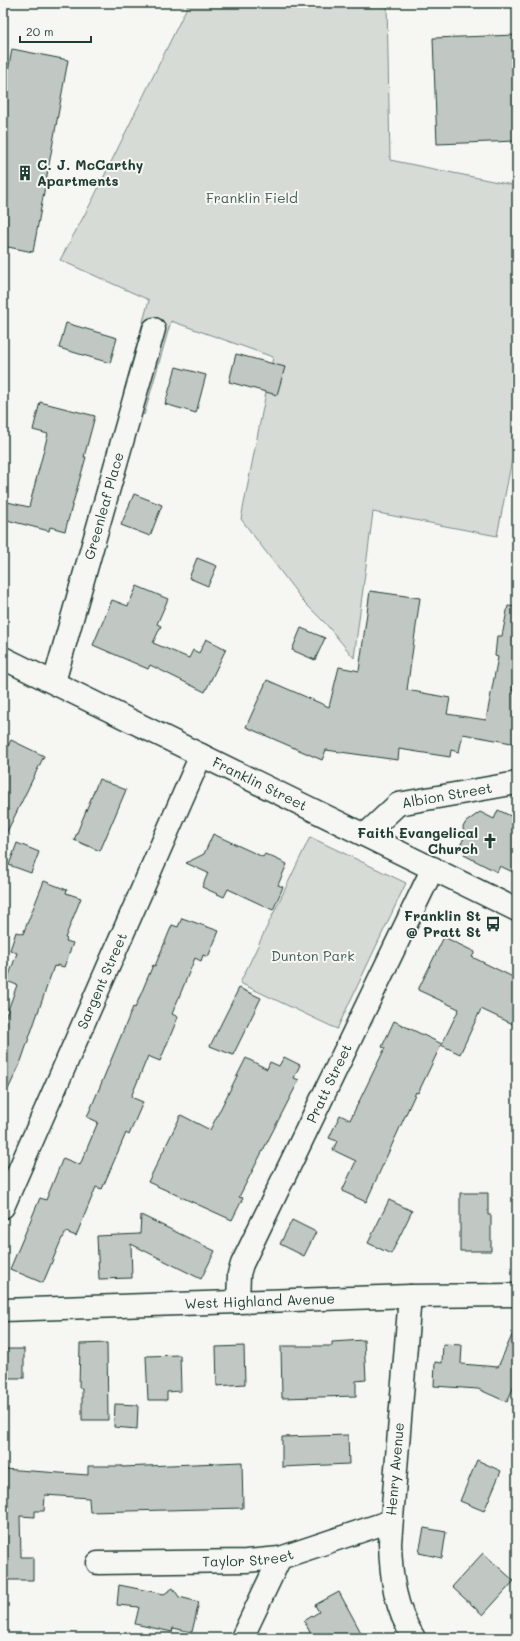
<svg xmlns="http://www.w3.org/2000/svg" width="520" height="1641" font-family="Mali,sans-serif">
  <rect width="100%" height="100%" fill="#f6f6f2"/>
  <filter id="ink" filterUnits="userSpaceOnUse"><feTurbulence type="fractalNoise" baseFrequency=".025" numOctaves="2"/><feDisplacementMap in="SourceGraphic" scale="8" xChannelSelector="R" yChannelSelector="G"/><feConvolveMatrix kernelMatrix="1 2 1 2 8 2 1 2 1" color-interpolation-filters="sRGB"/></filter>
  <g filter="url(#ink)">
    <g fill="#d6dbd6" stroke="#7a8c85">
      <polygon points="189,3 387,3 390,160 517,186 517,434 497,536 373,512 354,658 326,624 303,601 241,519 273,357 171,321 144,415 124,390 149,300 60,260 92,201"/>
      <polygon points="310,837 406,883 337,1029 240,983"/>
    </g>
    <g fill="#c1c8c3" stroke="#1f3d34">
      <polygon points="517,35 517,141 437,144 433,38"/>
      <polygon points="12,49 68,60 33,252 3,246 3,100"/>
      <polygon points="66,323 117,338 110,363 59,348"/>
      <polygon points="236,354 285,367 277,395 229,382"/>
      <polygon points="176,367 206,375 196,413 165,404"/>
      <polygon points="40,402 95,416 84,457 86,457 65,531 50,527 49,531 3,519 3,501 29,507 48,434 33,430"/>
      <polygon points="134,494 162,505 150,536 121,525"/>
      <polygon points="197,558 217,566 208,586 189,578"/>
      <polygon points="137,586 168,599 157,624 161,626 153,643 189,658 193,650 199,653 206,639 226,649 205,692 150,665 148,669 93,645 112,600 128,606"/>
      <polygon points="370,591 420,598 407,690 450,698 447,714 486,720 498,657 495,656 497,636 502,636 508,606 517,607 517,659 512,693 517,694 517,744 463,734 459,752 451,750 450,757 399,749 398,760 326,750 322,760 246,727 267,680 329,707 339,667 359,671"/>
      <polygon points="301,628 325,638 315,660 292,650"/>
      <polygon points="11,740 44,756 3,840 3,756"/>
      <polygon points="99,779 126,790 100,851 74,840"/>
      <polygon points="498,810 517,819 517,874 500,866 497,872 464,855 467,850 460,846 464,838 463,827 466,822 480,812 494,819"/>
      <polygon points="213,834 263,857 265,854 287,864 278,885 283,887 273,910 228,889 224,897 202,887 208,873 186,863 204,854"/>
      <polygon points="17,843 39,852 31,873 9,865"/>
      <polygon points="44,881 67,890 66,893 81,898 65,938 67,939 66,941 73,943 64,967 57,965 57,967 54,966 20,1064 3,1100 3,1024 17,985 7,981 17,953 10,950 16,932 23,934"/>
      <polygon points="182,918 219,931 208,957 203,955 201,961 195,958 172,1014 178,1017 160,1061 148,1056 131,1097 143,1102 129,1135 126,1133 102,1189 96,1187 76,1236 66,1232 63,1238 62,1238 43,1283 10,1269 40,1198 46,1200 63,1158 80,1165 98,1122 87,1117 99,1089 133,1007 135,1008 153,965 155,966 172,925 178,927"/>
      <polygon points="444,937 475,952 472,957 517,979 517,1026 481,1009 460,1054 441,1045 418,1093 416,1092 366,1202 342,1191 356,1161 333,1150 337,1141 329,1138 340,1115 350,1120 385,1048 382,1047 394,1021 442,1044 459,1009 418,990"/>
      <polygon points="239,988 261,998 233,1055 210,1046"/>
      <polygon points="284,1057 300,1065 294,1078 299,1080 239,1197 243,1198 232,1220 148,1182 181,1115 210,1130 246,1058 267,1069 270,1062 279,1066"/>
      <polygon points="460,1193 488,1193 488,1215 491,1215 491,1251 460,1251"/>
      <polygon points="389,1200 412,1211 391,1254 368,1243"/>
      <polygon points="141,1215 215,1251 201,1279 131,1244 132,1278 99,1279 97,1236 140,1234"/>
      <polygon points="292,1220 316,1232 304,1256 280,1244"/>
      <polygon points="517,1324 517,1379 507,1402 478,1389 434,1386 435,1362 442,1363 443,1344 462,1345 461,1364 498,1367"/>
      <polygon points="364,1340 366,1380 356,1381 356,1396 282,1398 281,1346 332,1346 332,1342"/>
      <polygon points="107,1343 108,1420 82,1420 82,1388 79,1388 80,1344"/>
      <polygon points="244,1346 245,1384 217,1386 216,1347"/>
      <rect x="3" y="1349" width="21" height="29"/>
      <polygon points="180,1355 181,1391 167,1392 167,1400 148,1400 146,1356"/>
      <polygon points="115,1404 138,1405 137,1429 114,1427"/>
      <polygon points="348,1435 349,1464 282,1467 282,1437"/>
      <polygon points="477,1460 501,1471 484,1511 460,1501"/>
      <polygon points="242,1462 243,1508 90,1512 89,1498 45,1495 44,1511 35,1511 35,1517 20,1516 21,1557 33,1557 33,1580 4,1580 3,1469 88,1475 88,1466 122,1466 122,1467"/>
      <polygon points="424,1528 446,1532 442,1558 419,1553"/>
      <polygon points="483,1553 514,1581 483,1615 452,1587"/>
      <polygon points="119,1585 164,1594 173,1588 179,1597 199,1602 192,1632 173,1628 172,1632 135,1624 139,1607 117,1605"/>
      <polygon points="339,1592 364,1638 313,1638 304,1621 319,1612 315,1605"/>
    </g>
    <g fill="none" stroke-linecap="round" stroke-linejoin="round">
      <g stroke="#1f3d34" stroke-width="25">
        <g id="street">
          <path id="s1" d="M54,682L154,329"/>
          <path id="s2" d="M365,835L398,804L517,783"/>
          <path id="s3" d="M3,1207L201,755"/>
          <path d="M410,1296L390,1543C391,1577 395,1609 414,1638"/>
          <path id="s4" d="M238,1302L239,1274L242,1264L433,868"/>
          <path id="s5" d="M3,1310L410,1296L517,1295"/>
          <path id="s6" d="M98,1563L246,1561L280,1558L391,1521"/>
          <polyline points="242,1638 280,1558"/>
        </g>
      </g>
      <g stroke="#1f3d34" stroke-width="25">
        <g id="primary">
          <path id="s7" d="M3,658L517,910"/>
        </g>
      </g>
      <use href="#street" stroke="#f6f6f2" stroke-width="22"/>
      <use href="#primary" stroke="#f6f6f2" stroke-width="22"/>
    </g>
  </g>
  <defs>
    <g id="building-bare" transform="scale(1.2)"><path d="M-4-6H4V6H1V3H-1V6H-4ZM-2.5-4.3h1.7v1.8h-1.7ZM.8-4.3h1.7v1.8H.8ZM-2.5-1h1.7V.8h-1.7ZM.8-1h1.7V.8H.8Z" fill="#1f3d34" stroke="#f6f6f2" stroke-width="2.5" paint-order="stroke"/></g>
    <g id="church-bare" transform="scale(1.2)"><path d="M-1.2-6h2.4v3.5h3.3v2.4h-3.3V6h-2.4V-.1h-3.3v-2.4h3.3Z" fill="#1f3d34" stroke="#f6f6f2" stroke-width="2.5" paint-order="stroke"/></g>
    <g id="bus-bare" transform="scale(1.2)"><path d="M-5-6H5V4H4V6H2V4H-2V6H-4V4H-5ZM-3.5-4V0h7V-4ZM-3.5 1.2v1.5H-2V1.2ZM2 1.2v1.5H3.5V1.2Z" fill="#1f3d34" stroke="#f6f6f2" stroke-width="2.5" paint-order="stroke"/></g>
  </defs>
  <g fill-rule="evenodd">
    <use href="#building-bare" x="25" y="173"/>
    <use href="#church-bare" x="490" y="841"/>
    <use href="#bus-bare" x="493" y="924"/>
  </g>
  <g text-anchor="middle" stroke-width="4" stroke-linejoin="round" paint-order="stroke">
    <g font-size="14" font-weight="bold" fill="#1f3d34" stroke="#f6f6f2" text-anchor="end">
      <text x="37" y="170" text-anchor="start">C. J. McCarthy<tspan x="37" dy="16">Apartments</tspan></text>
      <text x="478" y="838">Faith Evangelical<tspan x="478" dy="16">Church</tspan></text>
      <text x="481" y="921">Franklin St<tspan x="481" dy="16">@ Pratt St</tspan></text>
    </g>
    <g font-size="14" fill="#445d54" stroke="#f6f6f2">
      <text x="252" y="203">Franklin Field</text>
      <text x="313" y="961">Dunton Park</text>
    </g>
    <g font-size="14" fill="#1f3d34" stroke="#f6f6f2">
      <text dy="5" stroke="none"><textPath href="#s1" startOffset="183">Greenleaf Place</textPath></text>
      <text dy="5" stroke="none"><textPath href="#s7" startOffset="286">Franklin Street</textPath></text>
      <text dy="5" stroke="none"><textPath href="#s2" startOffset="95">Albion Street</textPath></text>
      <text dy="5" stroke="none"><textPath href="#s3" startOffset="247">Sargent Street</textPath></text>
      <text dy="5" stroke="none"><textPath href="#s4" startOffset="239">Pratt Street</textPath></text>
      <text dy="5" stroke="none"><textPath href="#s5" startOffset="257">West Highland Avenue</textPath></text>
      <text transform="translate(395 1469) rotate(-85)" y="5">Henry Avenue</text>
      <text dy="5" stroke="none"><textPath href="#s6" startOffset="150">Taylor Street</textPath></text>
    </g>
  </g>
  <rect width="520" height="1641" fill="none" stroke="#f6f6f2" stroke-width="16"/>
  <rect x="8" y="8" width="504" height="1625" fill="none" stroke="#1f3d34" stroke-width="1.5" filter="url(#ink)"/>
  <path d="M20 36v6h71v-6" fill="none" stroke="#1f3d34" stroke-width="2"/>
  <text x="26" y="36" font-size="12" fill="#1f3d34" stroke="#f6f6f2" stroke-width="3" paint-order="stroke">20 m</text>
</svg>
